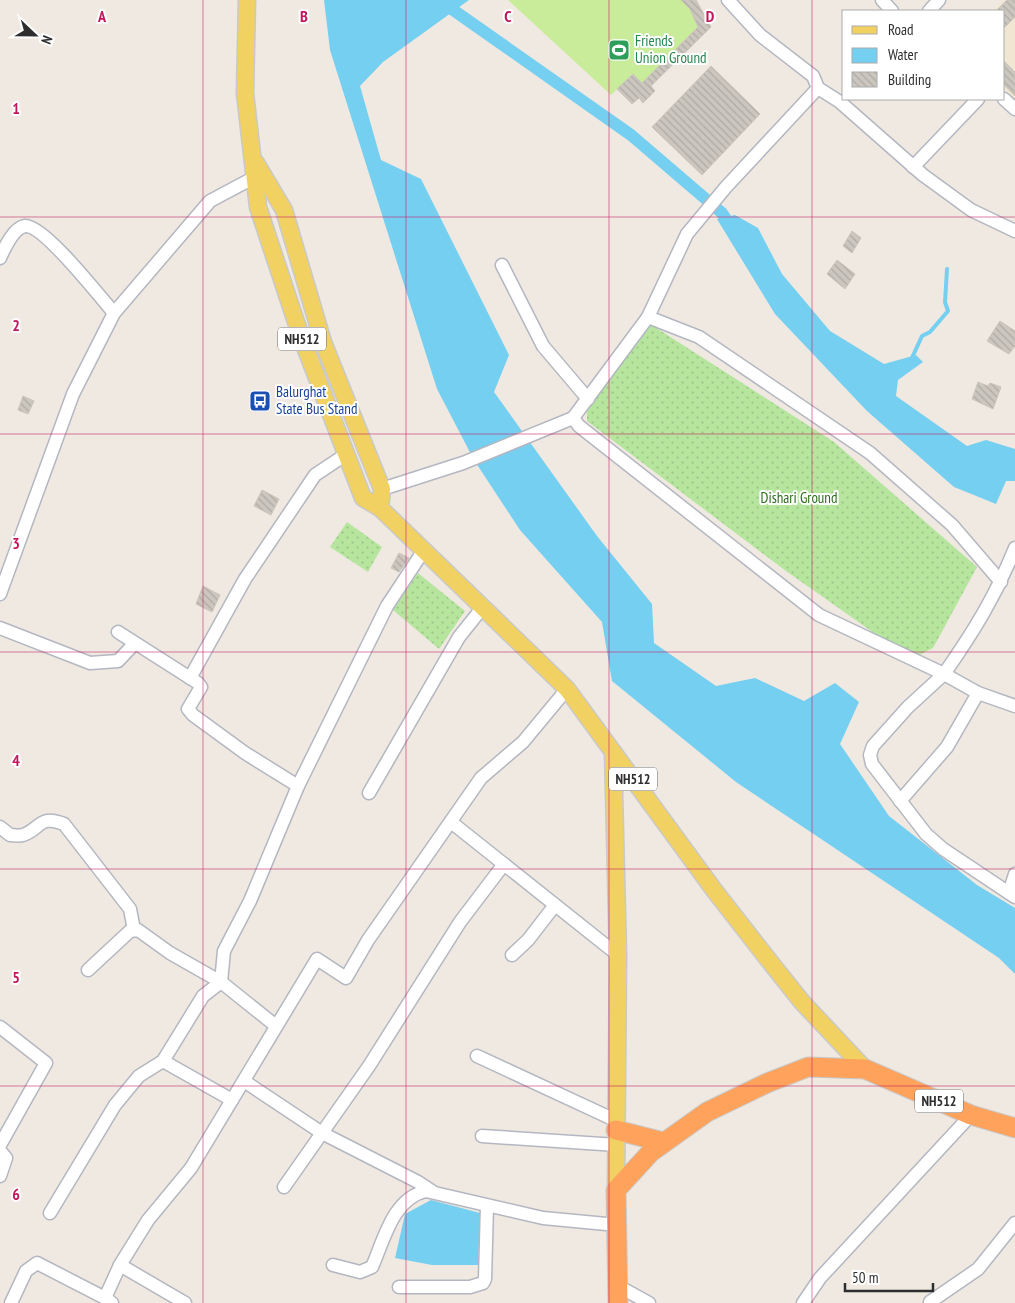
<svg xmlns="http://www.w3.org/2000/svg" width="1015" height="1303" font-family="'PT Sans Narrow',sans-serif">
  <defs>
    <pattern id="grass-dots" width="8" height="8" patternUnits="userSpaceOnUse" patternTransform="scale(1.25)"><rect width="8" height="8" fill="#b6e59e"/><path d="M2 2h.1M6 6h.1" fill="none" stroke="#9dc588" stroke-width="1.8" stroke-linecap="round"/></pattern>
    <pattern id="building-back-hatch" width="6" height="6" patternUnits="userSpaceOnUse" patternTransform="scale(1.25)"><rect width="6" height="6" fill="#cbc7bf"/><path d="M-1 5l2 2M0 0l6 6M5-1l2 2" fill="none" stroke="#afaba4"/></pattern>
  </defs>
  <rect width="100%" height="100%" fill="#efe9e1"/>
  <polygon fill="#f0e6d1" points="1004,0 1015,0 1015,100 1004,89 1004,11 993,11"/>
  <g fill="url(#grass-dots)">
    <polygon points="647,322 834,442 977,567 933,648 911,659 786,571 587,421 587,403"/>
    <polygon points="347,522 382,547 368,572 330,547"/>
    <polygon points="418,573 465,611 439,649 393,610"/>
  </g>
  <polygon fill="#c9ec9a" points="508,0 681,0 690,9 698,27 642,83 633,74 611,95"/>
  <g fill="#75cff0">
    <polygon points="324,0 469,0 383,62 360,86 381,160 421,179 509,355 494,392 597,536 652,604 654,643 716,686 755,678 804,701 835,683 859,702 840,744 889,816 977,885 1015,908 1015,974 999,958 736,782 612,681 602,622 520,530 474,460 437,389 330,50"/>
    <polygon points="735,215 758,228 782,274 830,331 884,364 916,355 923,362 898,380 896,396 967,446 986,440 1015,449 1015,481 1006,481 996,504 954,487 867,411 775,314 717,219"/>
    <polygon points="431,1200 480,1213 478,1265 432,1265 395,1258 405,1214"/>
  </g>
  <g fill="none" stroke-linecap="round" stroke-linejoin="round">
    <polyline stroke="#75cff0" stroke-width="4" points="911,360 922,336 930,332 948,311 945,302 947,269"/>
    <polyline stroke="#75cff0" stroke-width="12" points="439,0 631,135 722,213 734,231"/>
  </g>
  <g fill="url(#building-back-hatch)" stroke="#cbc5ba">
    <polygon points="681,0 696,0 711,27 651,86 655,91 643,103 639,98 632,104 617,89 633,74 642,83 698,27 690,9"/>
    <polygon points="1007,0 1015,0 1015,17 1004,28 1004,11 996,11"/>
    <polygon points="1004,61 1015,72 1015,96 1004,85"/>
    <polygon points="711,66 760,114 702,175 652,127"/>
    <polygon points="852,231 861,238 852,253 843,246"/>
    <polygon points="837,260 855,274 845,289 827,274"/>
    <polygon points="1000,321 1015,331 1015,346 1009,354 987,341"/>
    <polygon points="978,382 988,386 990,383 1001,387 993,409 972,399"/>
    <polygon points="23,396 34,401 28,414 18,410"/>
    <polygon points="262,490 279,499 271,515 254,506"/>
    <polygon points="399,553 409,558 399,572 391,568"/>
    <polygon points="203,586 220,595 212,612 196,604"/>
  </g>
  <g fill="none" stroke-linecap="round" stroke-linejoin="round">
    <g stroke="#b4b7c1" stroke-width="15">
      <g id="minor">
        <polyline points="728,0 760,35 813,76 818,88 840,102 923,175 971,210 1015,231"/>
        <polyline points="882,0 892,11"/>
        <polyline points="929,11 939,0"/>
        <polyline points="1004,99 1015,109"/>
        <polyline points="913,167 978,99"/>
        <path d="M0,258C4,249 13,228 25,226C43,224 101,298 114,313"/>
        <polyline points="502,265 543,346 588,399"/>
        <polyline points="648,317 699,337 870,453 952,525 1001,582"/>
        <polyline points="573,418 579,426 819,615 944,674 908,707 873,746 870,755 872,764 926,834 943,849 1015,897"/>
        <polyline points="382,489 463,463 573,418 648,317 687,234 726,187 818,88"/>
        <path d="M1015,548C995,597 974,631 944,674L978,693L1015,706"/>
        <polyline points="0,594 73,394 114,313 210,201 255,177"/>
        <polyline points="0,628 90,663 118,661 135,643"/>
        <polyline points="118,632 198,683 201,687 188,709 193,715 245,753 298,786"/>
        <polyline points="190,678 245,579 315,475 345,455"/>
        <polyline points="369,793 459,637 483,607"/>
        <polyline points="900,801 947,747 978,693"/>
        <polyline points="451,822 618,955"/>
        <path d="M0,827L10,835C14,835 19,836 23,835C41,829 39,814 64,824L130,909L134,930"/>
        <polyline points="1009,893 1015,874"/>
        <polyline points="512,955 528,940 555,905"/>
        <polyline points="88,970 130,931 138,930 170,953 221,982 276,1026"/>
        <polyline points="0,1027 46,1063 0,1145"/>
        <polyline points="477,1056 617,1121"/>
        <polyline points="163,1061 232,1100"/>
        <polyline points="244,1081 322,1133 418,1182 433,1192"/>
        <polyline points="482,1136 617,1145"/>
        <polyline points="0,1151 6,1158 0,1176"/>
        <polyline points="284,1187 369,1066 460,922 504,864"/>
        <polyline points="50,1213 115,1105 139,1076 163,1061 203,996 221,982 224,951 250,901 298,786 387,606 424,550"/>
        <polyline points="120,1265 185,1303"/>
        <path d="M333,1265L360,1272L372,1267C384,1240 393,1198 426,1191L543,1218L617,1225"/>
        <polyline points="618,1286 649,1303"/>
        <polyline points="399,1287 470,1287 483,1283 485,1279 487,1206"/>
        <polyline points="930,1302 978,1269 1015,1223"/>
        <polyline points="11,1303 26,1271 37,1263 105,1298"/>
        <polyline points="112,1303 105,1298 120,1265 148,1220 191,1168 317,959 346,978 368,940 481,778 523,742 567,689"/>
        <polyline points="803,1303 820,1278 971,1115"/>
      </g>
    </g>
    <g stroke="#c9c9c9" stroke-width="19">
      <g id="major">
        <polyline points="247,0 245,93 258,207 299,331 363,498 380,508 567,689 714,890 767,958 802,1002 865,1069"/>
        <polyline points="256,163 284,210 323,342 382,489 380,508"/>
        <polyline points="613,752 618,955 616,1190"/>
      </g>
    </g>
    <g stroke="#c9c9c9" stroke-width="21">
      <g id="highway">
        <polyline points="616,1130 663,1142"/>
        <polyline points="618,1303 616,1190 651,1152 707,1112 767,1083 808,1067 865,1069 971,1115 1015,1128"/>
      </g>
    </g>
    <use href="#minor" stroke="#fff" stroke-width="12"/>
    <use href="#major" stroke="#f2d163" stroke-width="16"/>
    <use href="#highway" stroke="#ffa35c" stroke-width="19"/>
  </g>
  <path fill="none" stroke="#c2185b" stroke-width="1" stroke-opacity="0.55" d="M203,0V1303M406,0V1303M609,0V1303M812,0V1303M0,217H1015M0,434H1015M0,652H1015M0,869H1015M0,1086H1015"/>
  <defs>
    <g id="stadium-square" transform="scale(1.125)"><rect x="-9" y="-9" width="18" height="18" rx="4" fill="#2e9e5b" stroke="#fff"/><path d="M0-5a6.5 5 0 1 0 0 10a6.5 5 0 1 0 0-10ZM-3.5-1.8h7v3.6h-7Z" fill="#fff"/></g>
    <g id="bus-square" transform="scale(1.125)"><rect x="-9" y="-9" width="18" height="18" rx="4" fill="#1a4fb4" stroke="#fff"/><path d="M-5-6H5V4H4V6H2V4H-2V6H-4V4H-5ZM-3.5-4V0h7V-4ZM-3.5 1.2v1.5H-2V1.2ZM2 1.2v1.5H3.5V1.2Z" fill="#fff"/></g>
  </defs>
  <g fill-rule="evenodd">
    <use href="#stadium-square" x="619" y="50"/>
    <use href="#bus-square" x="260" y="401"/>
  </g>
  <g text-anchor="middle" stroke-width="4" stroke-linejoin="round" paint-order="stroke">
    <g fill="#fff" stroke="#6d6d6d" stroke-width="1">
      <rect x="278" y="327.5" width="48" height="23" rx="4"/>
      <rect x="609" y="767.5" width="48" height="23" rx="4"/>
      <rect x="915" y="1089.5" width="48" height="23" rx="4"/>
    </g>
    <g font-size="14" font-weight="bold" fill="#2e2e2e">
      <text x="302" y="344">NH512</text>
      <text x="633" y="784">NH512</text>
      <text x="939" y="1106">NH512</text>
    </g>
    <g font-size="15" fill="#27864d" stroke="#fff" text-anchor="start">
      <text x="635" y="46">Friends<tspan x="635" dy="17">Union Ground</tspan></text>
    </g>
    <g font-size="15" fill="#164399" stroke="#fff" text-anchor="start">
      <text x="276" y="397">Balurghat<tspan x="276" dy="17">State Bus Stand</tspan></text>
    </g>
    <g font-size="15" fill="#2c6e1b" stroke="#fff">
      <text x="799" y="503">Dishari Ground</text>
    </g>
  </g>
  <g font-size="16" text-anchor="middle" font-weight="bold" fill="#c2185b" stroke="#fff" stroke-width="4" stroke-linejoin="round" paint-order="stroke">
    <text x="102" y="22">A</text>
    <text x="304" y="22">B</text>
    <text x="508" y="22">C</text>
    <text x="710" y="22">D</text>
    <text x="16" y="114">1</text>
    <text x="16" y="331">2</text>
    <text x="16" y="549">3</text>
    <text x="16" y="766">4</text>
    <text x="16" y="983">5</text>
    <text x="16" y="1200">6</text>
  </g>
  <rect x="842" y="10" width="162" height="90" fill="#ffffff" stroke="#ababab"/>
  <rect x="852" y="26" width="25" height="8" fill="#f2d163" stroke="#ababab"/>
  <text x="888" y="35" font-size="15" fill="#2e2e2e">Road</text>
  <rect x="852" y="48" width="25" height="15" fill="#75cff0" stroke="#ababab"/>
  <text x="888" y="60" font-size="15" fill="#2e2e2e">Water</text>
  <rect x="852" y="72" width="25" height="15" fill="url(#building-back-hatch)" stroke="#ababab"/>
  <text x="888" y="85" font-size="15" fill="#2e2e2e">Building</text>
  <g transform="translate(35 35) rotate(112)" stroke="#ffffff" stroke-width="4" paint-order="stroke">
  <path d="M0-4L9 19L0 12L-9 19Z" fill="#2e2e2e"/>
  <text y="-8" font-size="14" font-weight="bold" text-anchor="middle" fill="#2e2e2e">N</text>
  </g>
  <path d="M845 1283v8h88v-8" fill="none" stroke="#2e2e2e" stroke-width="2.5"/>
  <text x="852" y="1283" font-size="15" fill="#2e2e2e" stroke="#ffffff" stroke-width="4" paint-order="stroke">50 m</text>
</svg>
